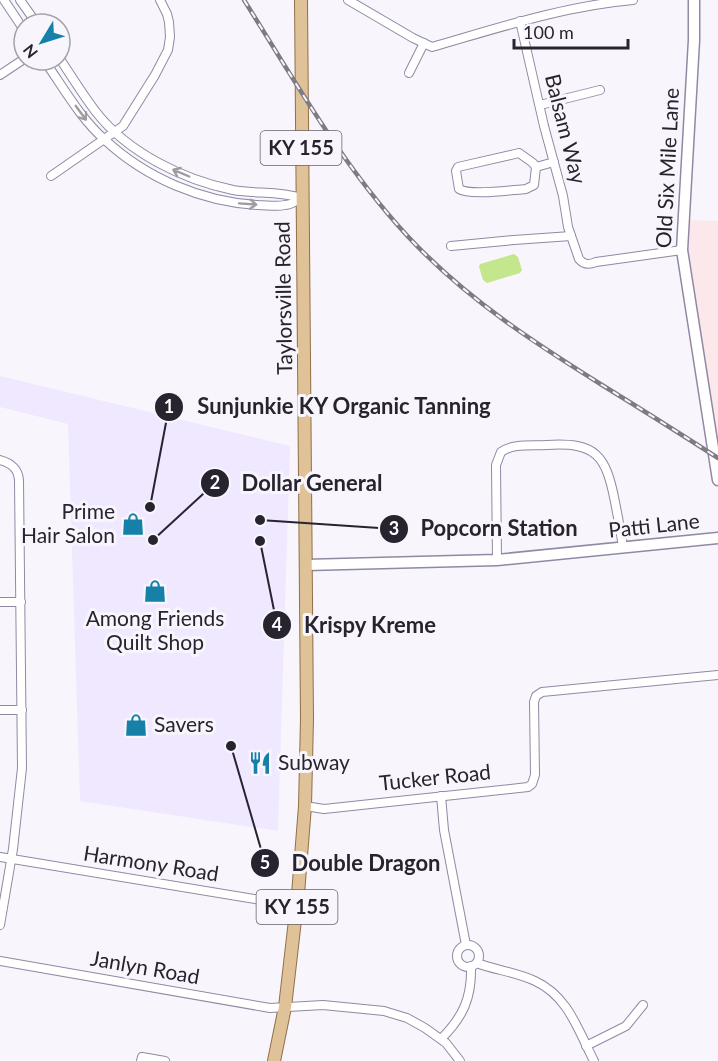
<svg xmlns="http://www.w3.org/2000/svg" width="718" height="1061" font-family="Lato,sans-serif">
  <rect width="100%" height="100%" fill="#f8f6fc"/>
  <polygon fill="#efe8ff" points="0,376 290,446 278,831 80,801 68,424 0,407"/>
  <polygon fill="#fce7eb" points="683,220 718,221 718,435 701,368"/>
  <polygon fill="#c4e68d" points="514,254 518,257 522,270 520,273 487,283 483,280 479,267 480,264"/>
  <g fill="none" stroke-linecap="round" stroke-linejoin="round">
    <g stroke="#9188a4" stroke-width="10">
      <g id="street">
        <polyline points="4,0 24,30"/>
        <polyline points="20,0 37,24"/>
        <path d="M348,0L413,38L432,47C498,28 564,6 633,0"/>
        <path d="M520,21L544,126L563,196L568,227L579,259C584,265 589,265 596,262L682,250"/>
        <path d="M60,59C72,77 83,95 96,112C128,153 184,180 233,190C257,194 278,191 302,198"/>
        <path d="M44,60C63,87 80,118 105,140C146,178 202,202 258,205C266,205 277,207 285,205C291,205 297,200 302,198"/>
        <polyline points="409,73 424,43"/>
        <polyline points="0,75 24,59"/>
        <polyline points="540,105 600,90"/>
        <path d="M519,153L533,163L536,167L534,185L526,189C511,190 470,196 459,189L456,171L458,167Z"/>
        <polyline points="536,167 554,162"/>
        <polyline points="51,176 123,126 155,75 168,50 170,37 169,22 167,14 160,0"/>
        <polyline points="451,246 514,240 571,236"/>
        <path d="M0,460C11,463 18,468 19,480L22,768L13,849L0,925"/>
        <path d="M497,560L496,465L501,452C513,443 532,446 547,445C596,442 606,455 615,502C618,517 621,533 623,548"/>
        <polyline points="0,602 21,602"/>
        <polyline points="0,710 22,710"/>
        <polyline points="441,796 444,830 466,945"/>
        <polyline points="305,806 324,809 528,787 532,784 535,775 534,702 536,696 542,692 718,675"/>
        <polyline points="0,857 297,906"/>
        <circle cx="468" cy="956" r="11"/>
        <polyline points="0,961 270,1008 323,1005 384,1011 407,1018 425,1028 446,1043 460,1061"/>
        <path d="M477,963C495,970 516,972 535,981C568,996 578,1030 594,1061"/>
        <path d="M441,1039C463,1017 472,998 471,966"/>
        <polyline points="586,1046 626,1026 643,1005"/>
        <polyline points="141,1061 142,1057 165,1061"/>
      </g>
    </g>
    <g stroke="#9188a4" stroke-width="13">
      <g id="secondary">
        <polyline points="694,0 694,40 682,250 718,480"/>
        <polyline points="306,565 497,560 718,538"/>
      </g>
    </g>
    <g stroke="#917046" stroke-width="14">
      <polyline id="primary" points="274,1061 285,1007 298,894 305,806 307,719 301,0"/>
    </g>
    <use href="#street" stroke="#fff" stroke-width="8"/>
    <use href="#secondary" stroke="#fff" stroke-width="10"/>
    <use href="#primary" stroke="#dfc298" stroke-width="12"/>
    <g stroke="#7d7b84" stroke-width="4.5">
      <path id="rail" d="M244,0C297,84 347,174 417,246C473,303 535,343 602,385C641,409 679,433 718,458"/>
    </g>
    <use href="#rail" stroke="#f8f6fc" stroke-width="2" stroke-dasharray="7" stroke-linecap="butt"/>
  </g>
  <defs><path id="oneway-shaft" d="M-6 0H5M1.5-3L5.5 0L1.5 3" fill="none" stroke-width="1.6" stroke-linecap="round" stroke-linejoin="round" transform="scale(1.5)"/></defs>
  <g stroke="#9e9ca1">
    <use href="#oneway-shaft" transform="translate(81 113) rotate(54)"/>
    <use href="#oneway-shaft" transform="translate(181 173) rotate(-157)"/>
    <use href="#oneway-shaft" transform="translate(248 204) rotate(4)"/>
  </g>
  <defs>
    <g id="shop-bare" transform="scale(1.8)"><path d="M-5-2.5h2.3a2.7 3.5 0 0 1 5.4 0H5L5.5 6h-11ZM-1.5-2.5h3a1.5 2.3 0 0 0-3 0Z" fill="#1680a9" stroke="#f8f6fc" stroke-width="2.5" paint-order="stroke"/></g>
    <g id="restaurant-bare" transform="scale(1.8)"><path d="M-5-6h1v4h1v-4h1v4h1v-4h1v5L-1.5 .5V6h-2V.5L-5-1ZM5-6V6H3V1.5H1.5Q1.5-4 5-6Z" fill="#1680a9" stroke="#f8f6fc" stroke-width="2.5" paint-order="stroke"/></g>
  </defs>
  <g fill-rule="evenodd">
    <use href="#shop-bare" x="133" y="524"/>
    <use href="#shop-bare" x="155" y="591"/>
    <use href="#shop-bare" x="136" y="725"/>
    <use href="#restaurant-bare" x="260" y="763"/>
  </g>
  <g text-anchor="middle" stroke-width="6" stroke-linejoin="round" paint-order="stroke">
    <g fill="#f8f6fc" stroke="#66636c" stroke-width="1.5">
      <rect x="260.5" y="131" width="81" height="34" rx="4.5"/>
      <rect x="256.5" y="890" width="81" height="34" rx="4.5"/>
    </g>
    <g font-size="20" font-weight="bold" fill="#27242f">
      <text x="301" y="155">KY 155</text>
      <text x="297" y="914">KY 155</text>
    </g>
    <g font-size="21" fill="#27242f" stroke="#f8f6fc">
      <text transform="translate(565 129) rotate(76)" y="7">Balsam Way</text>
      <text transform="translate(668 168) rotate(-87)" y="7">Old Six Mile Lane</text>
      <text transform="translate(284 298) rotate(-91)" y="7">Taylorsville Road</text>
      <text transform="translate(654 526) rotate(-6)" y="7">Patti Lane</text>
      <text transform="translate(435 778) rotate(-6)" y="7">Tucker Road</text>
      <text transform="translate(151 864) rotate(9)" y="7">Harmony Road</text>
      <text transform="translate(145 968) rotate(10)" y="7">Janlyn Road</text>
    </g>
    <g font-size="21" fill="#27242f" stroke="#f8f6fc" text-anchor="start">
      <text x="115" y="519" text-anchor="end">Prime<tspan x="115" dy="24">Hair Salon</tspan></text>
      <text x="155" y="626" text-anchor="middle">Among Friends<tspan x="155" dy="24">Quilt Shop</tspan></text>
      <text x="154" y="732">Savers</text>
      <text x="278" y="770">Subway</text>
    </g>
  </g>
  <path fill="none" stroke="#27242f" stroke-width="2" d="M150 507L169 407M153 540L215 483M260 520L394 529M260 541L277 625M231 746L265 863"/>
  <g fill="#27242f" stroke="#f8f6fc" stroke-width="2">
    <circle cx="150" cy="507" r="6"/>
    <circle cx="153" cy="540" r="6"/>
    <circle cx="260" cy="520" r="6"/>
    <circle cx="260" cy="541" r="6"/>
    <circle cx="231" cy="746" r="6"/>
    <circle cx="169" cy="407" r="15"/>
    <circle cx="215" cy="483" r="15"/>
    <circle cx="394" cy="529" r="15"/>
    <circle cx="277" cy="625" r="15"/>
    <circle cx="265" cy="863" r="15"/>
  </g>
  <g font-size="18" text-anchor="middle" font-weight="bold" fill="#fff">
    <text x="169" y="413">1</text>
    <text x="215" y="489">2</text>
    <text x="394" y="535">3</text>
    <text x="277" y="631">4</text>
    <text x="265" y="869">5</text>
  </g>
  <g font-size="22" text-anchor="middle" font-weight="bold" fill="#27242f" stroke="#f8f6fc" stroke-width="6" stroke-linejoin="round" paint-order="stroke">
    <text x="344" y="414">Sunjunkie KY Organic Tanning</text>
    <text x="312" y="491">Dollar General</text>
    <text x="499" y="536">Popcorn Station</text>
    <text x="370" y="633">Krispy Kreme</text>
    <text x="366" y="871">Double Dragon</text>
  </g>
  <g transform="translate(42 42) rotate(232)"><circle r="28" fill="#f8f6fc" stroke="#a4a2aa" stroke-width="1.5"/>
  <path d="M0-4.5L10 22L0 15L-10 22Z" fill="#1680a9"/>
  <text y="-9" font-size="16" font-weight="bold" text-anchor="middle" fill="#27242f">N</text>
  </g>
  <path d="M514 39v9h114v-9" fill="none" stroke="#27242f" stroke-width="3"/>
  <text x="523" y="39" font-size="18" fill="#27242f" stroke="#f8f6fc" stroke-width="4.5" paint-order="stroke">100 m</text>
</svg>
